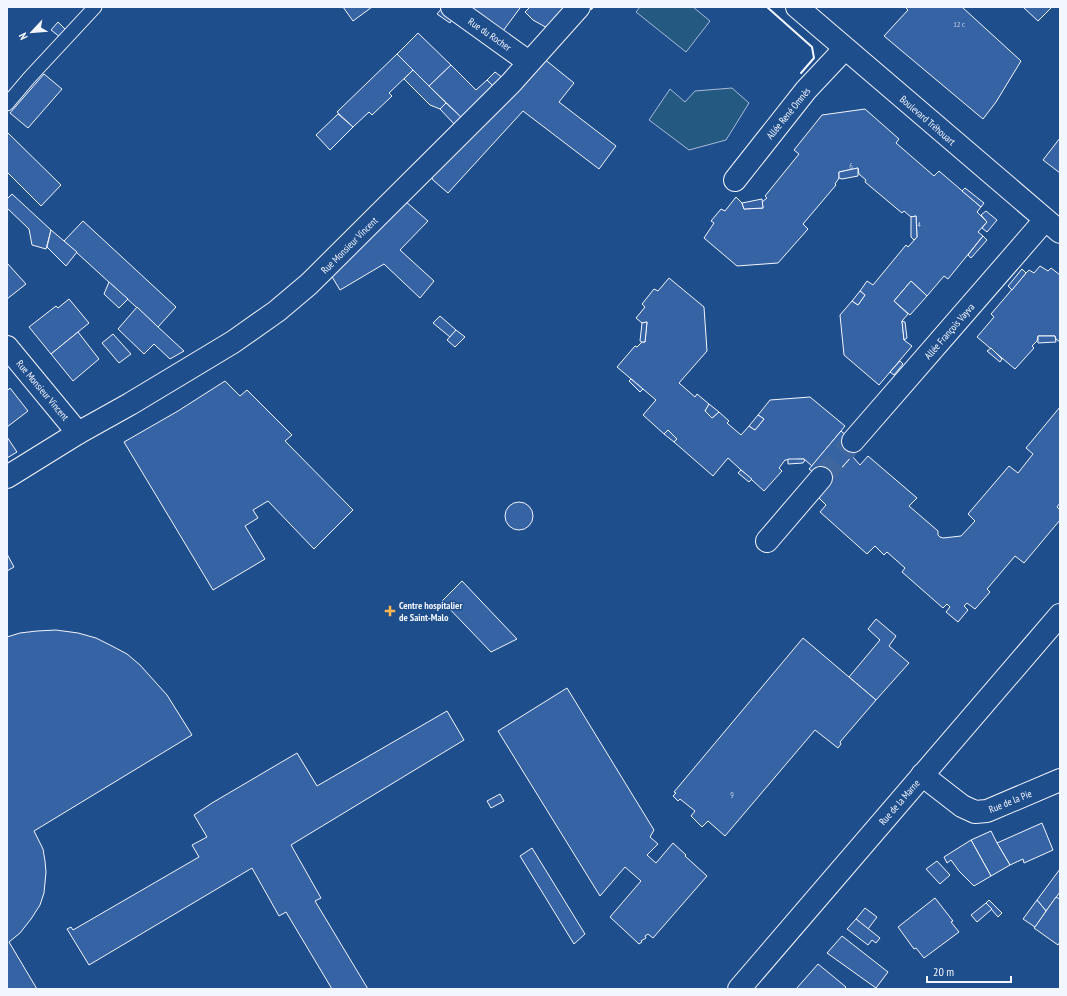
<svg xmlns="http://www.w3.org/2000/svg" width="1067" height="996" font-family="'PT Sans Narrow',sans-serif">
  <rect width="100%" height="100%" fill="#1f4e8c"/>
  <g fill="#245a82" stroke="#a8bbd7">
    <polygon points="640,7 693,7 710,21 686,52 636,12"/>
    <polygon points="732,88 749,103 726,140 689,150 649,120 670,89 685,102 695,91"/>
  </g>
  <g fill="#3563a3" stroke="#f2f6ff">
    <polygon points="343,7 372,7 353,21"/>
    <polygon points="443,7 455,15 450,23 437,14"/>
    <polygon points="471,7 518,7 520,8 503,31"/>
    <polygon points="530,7 568,7 549,29 533,20 525,12"/>
    <polygon points="905,7 962,7 1021,61 996,102 983,119 884,36 908,10"/>
    <polygon points="1023,7 1052,7 1038,21"/>
    <polygon points="58,22 66,30 60,37 51,30"/>
    <polygon points="418,33 451,65 429,86 397,54"/>
    <polygon points="397,54 413,70 389,93 392,96 372,115 369,112 353,127 337,112"/>
    <polygon points="543,58 574,83 559,102 616,146 599,169 523,111 448,193 433,180 430,175"/>
    <polygon points="451,65 476,90 487,80 494,87 462,118 429,86"/>
    <polygon points="413,70 446,103 440,109 430,105 404,79"/>
    <polygon points="495,72 503,78 494,87 487,80"/>
    <polygon points="44,74 62,89 28,128 10,113"/>
    <polygon points="446,103 462,118 455,125 440,109"/>
    <polygon points="865,109 899,139 896,143 934,176 939,171 981,207 977,212 987,222 978,232 983,236 948,279 944,276 927,296 911,281 894,301 908,314 902,321 904,340 912,346 879,385 844,355 840,315 852,301 858,305 865,295 860,291 867,281 873,285 906,245 908,247 917,237 916,216 911,217 904,211 902,213 865,182 866,180 859,174 858,168 839,172 839,178 835,184 836,185 803,224 808,229 778,263 737,266 704,238 714,223 711,221 721,209 725,211 736,197 742,203 744,209 763,208 762,202 767,198 765,196 799,154 794,150 822,115"/>
    <polygon points="338,114 353,127 330,150 316,135"/>
    <polygon points="7,132 61,185 41,206 7,172"/>
    <polygon points="1060,138 1060,173 1043,160"/>
    <polygon points="858,168 858,176 842,179 839,178 839,172"/>
    <polygon points="965,188 984,203 981,207 962,191"/>
    <polygon points="12,194 51,230 46,249 32,245 29,229 7,208 7,199"/>
    <polygon points="762,199 763,208 744,209 742,203"/>
    <polygon points="405,201 428,221 400,250 434,281 420,298 384,264 340,290 331,275"/>
    <polygon points="986,211 997,220 987,232 982,228 987,222 981,215"/>
    <polygon points="916,216 917,237 914,240 911,237 911,217"/>
    <polygon points="83,221 176,307 158,327 64,241"/>
    <polygon points="51,230 77,252 66,266 47,247"/>
    <polygon points="983,236 987,240 971,258 968,255"/>
    <polygon points="7,263 26,284 7,299"/>
    <polygon points="1040,266 1048,271 1051,268 1060,275 1060,342 1056,339 1055,336 1038,336 1037,341 1032,346 1034,348 1015,369 977,337 994,317 991,314 1026,273 1029,270 1034,273"/>
    <polygon points="1022,269 1026,273 1012,290 1008,286"/>
    <polygon points="669,278 704,307 707,351 679,383 695,397 697,394 709,404 705,411 712,418 719,412 729,421 727,423 741,435 749,426 755,430 764,419 758,415 770,400 810,397 845,426 812,466 804,459 785,460 779,468 782,471 764,491 728,458 713,476 674,442 677,439 668,430 664,434 643,415 656,400 617,367 635,346 637,347 642,342 645,342 647,322 642,323 636,318 645,307 642,304 654,289 658,291"/>
    <polygon points="911,281 927,296 910,315 894,301"/>
    <polygon points="109,282 128,299 119,308 104,294"/>
    <polygon points="860,291 865,295 858,305 852,301"/>
    <polygon points="69,299 89,323 51,354 29,327 56,306 58,308"/>
    <polygon points="137,307 158,327 184,351 170,359 154,344 144,354 118,329"/>
    <polygon points="440,316 456,330 450,337 433,323"/>
    <polygon points="902,321 905,322 907,338 904,340"/>
    <polygon points="647,322 645,342 642,342 640,341 642,323"/>
    <polygon points="456,330 465,337 455,347 447,340"/>
    <polygon points="78,332 99,359 73,381 51,354"/>
    <polygon points="113,334 131,354 119,363 102,343"/>
    <polygon points="1038,336 1055,336 1056,342 1038,343"/>
    <polygon points="991,348 1002,359 1000,362 987,351"/>
    <polygon points="900,361 903,364 894,375 890,372"/>
    <polygon points="631,379 643,389 640,392 629,381"/>
    <polygon points="225,381 240,396 247,390 292,435 285,441 353,510 314,549 268,501 253,510 258,518 245,526 265,559 213,590 124,442 178,411"/>
    <polygon points="10,388 28,411 7,427 7,391"/>
    <polygon points="709,404 719,412 712,418 705,411"/>
    <polygon points="1060,407 1060,503 1057,507 1060,510 1060,520 1024,563 1015,556 987,589 990,592 975,609 967,603 964,606 968,610 958,622 946,612 950,607 947,604 943,608 902,572 905,568 887,552 884,555 875,546 867,554 820,512 826,505 817,496 852,456 860,465 868,456 917,498 909,506 938,531 938,535 940,537 943,538 961,536 975,521 968,514 1009,466 1018,473 1033,454 1026,448"/>
    <polygon points="758,415 764,419 755,430 749,426"/>
    <polygon points="668,430 677,439 674,442 664,434"/>
    <polygon points="841,431 860,447 828,483 809,469"/>
    <polygon points="7,437 17,452 7,458"/>
    <polygon points="788,459 804,459 805,460 803,463 788,464"/>
    <polygon points="741,470 752,479 749,482 738,473"/>
    <circle cx="519" cy="516" r="14"/>
    <polygon points="7,554 14,567 7,571"/>
    <polygon points="462,581 517,639 491,652 442,601"/>
    <polygon points="876,619 896,636 889,646 909,663 876,700 849,677 880,640 868,629"/>
    <polygon points="56,630 78,633 96,638 112,646 127,654 140,665 167,695 192,735 34,831 43,849 45,861 46,872 44,893 40,905 31,919 20,933 9,942 37,989 7,989 7,637 20,633 37,631"/>
    <polygon points="803,638 876,700 840,742 841,744 838,748 815,730 725,836 708,821 702,827 691,816 695,811 680,799 678,801 673,796 676,793 674,792"/>
    <polygon points="567,688 654,830 650,837 658,844 647,855 656,863 673,843 686,855 685,856 707,876 653,938 648,934 645,936 646,938 641,941 642,942 639,944 610,917 641,881 625,867 600,896 498,731"/>
    <polygon points="447,711 464,740 291,845 321,898 315,901 368,989 332,989 286,912 279,916 252,868 89,965 67,929 71,927 73,930 199,857 192,845 207,837 194,815 212,803 297,753 317,786"/>
    <polygon points="500,794 504,801 491,808 487,801"/>
    <polygon points="1042,823 1053,850 1024,863 1023,859 1010,865 997,843"/>
    <polygon points="991,831 997,843 1010,865 991,876 971,840"/>
    <polygon points="971,840 991,876 974,886 959,871 951,860 947,863 944,857"/>
    <polygon points="532,848 585,934 574,944 520,856"/>
    <polygon points="937,861 950,875 940,884 926,869"/>
    <polygon points="1060,869 1060,892 1046,911 1037,900"/>
    <polygon points="1056,897 1060,899 1060,942 1058,945 1034,928"/>
    <polygon points="935,898 953,921 951,922 959,932 924,958 916,948 914,949 898,927"/>
    <polygon points="989,900 1002,913 998,917 986,903"/>
    <polygon points="1037,900 1046,911 1035,927 1023,919"/>
    <polygon points="986,903 992,909 977,922 971,915"/>
    <polygon points="865,908 877,917 868,929 856,919"/>
    <polygon points="856,919 880,938 876,943 872,940 868,945 847,929"/>
    <polygon points="842,936 888,972 876,988 827,953"/>
    <polygon points="818,964 846,987 844,989 796,989"/>
  </g>
  <g fill="none" stroke-linecap="round" stroke-linejoin="round">
    <polyline stroke="#3f679d" stroke-width="22" stroke-dasharray="22 11" stroke-linecap="butt" points="821,478 853,441"/>
    <g stroke="#f2f6ff" stroke-width="15">
      <polyline id="lane" points="7,104 29,78 95,7"/>
    </g>
    <g stroke="#f2f6ff" stroke-width="24">
      <g id="street">
        <polyline points="452,7 523,58 528,63"/>
        <polyline points="797,7 1060,232"/>
        <polyline points="735,180 806,90 837,57 844,48"/>
        <polyline points="7,347 78,433"/>
        <polyline points="853,441 1045,220"/>
        <polyline points="7,477 78,433 130,404 233,342 277,311 309,284 511,83 579,7"/>
        <polyline points="767,541 821,478"/>
        <polyline points="922,775 962,806 975,812 987,811 1060,780"/>
      </g>
    </g>
    <g stroke="#f2f6ff" stroke-width="24">
      <polyline id="primary" points="739,989 1060,615"/>
    </g>
    <use href="#lane" stroke="#1f4e8c" stroke-width="13"/>
    <use href="#street" stroke="#1f4e8c" stroke-width="22"/>
    <use href="#primary" stroke="#1f4e8c" stroke-width="22"/>
    <g stroke="#f2f6ff" stroke-width="2">
      <polyline points="767,7 812,47 814,58 801,73"/>
      <polyline points="591,9 593,7"/>
    </g>
  </g>
  <path fill="#ffb74d" stroke="#1f4e8c" stroke-width="1.5" d="M388 605h4v4h4v4h-4v4h-4v-4h-4v-4h4z"/>
  <g text-anchor="middle" stroke-width="3" stroke-linejoin="round" paint-order="stroke">
    <g font-size="8" fill="#c3d1e8">
      <text x="959" y="27">12 c</text>
      <text x="851" y="169">6</text>
      <text x="919" y="227">4</text>
      <text x="732" y="797">9</text>
    </g>
    <g font-size="10" fill="#f2f6ff" stroke="#1f4e8c">
      <text transform="translate(490 34) rotate(35)" y="4">Rue du Rocher</text>
      <text transform="translate(788 113) rotate(-51)" y="4">Allée René Omnès</text>
      <text transform="translate(928 120) rotate(41)" y="4">Boulevard Tréhouart</text>
      <text transform="translate(349 245) rotate(-45)" y="4">Rue Monsieur Vincent</text>
      <text transform="translate(949 331) rotate(-49)" y="4">Allée François Vayva</text>
      <text transform="translate(43 390) rotate(50)" y="4">Rue Monsieur Vincent</text>
      <text transform="translate(1010 801) rotate(-22)" y="4">Rue de la Pie</text>
      <text transform="translate(899 802) rotate(-49)" y="4">Rue de la Marne</text>
    </g>
    <g font-size="10" font-weight="bold" fill="#f2f6ff" stroke="#1f4e8c" text-anchor="start">
      <text x="399" y="609">Centre hospitalier<tspan x="399" dy="12">de Saint-Malo</tspan></text>
    </g>
  </g>
  <rect width="1067" height="996" fill="none" stroke="#f2f6ff" stroke-width="16"/>
  <g transform="translate(32 32) rotate(244)" stroke="#1f4e8c" stroke-width="3" paint-order="stroke">
  <path d="M0-3L7 15L0 10L-7 15Z" fill="#f2f6ff"/>
  <text y="-6" font-size="11" font-weight="bold" text-anchor="middle" fill="#f2f6ff">N</text>
  </g>
  <path d="M927 976v6h84v-6" fill="none" stroke="#f2f6ff" stroke-width="2"/>
  <text x="933" y="976" font-size="12" fill="#f2f6ff" stroke="#1f4e8c" stroke-width="3" paint-order="stroke">20 m</text>
</svg>
